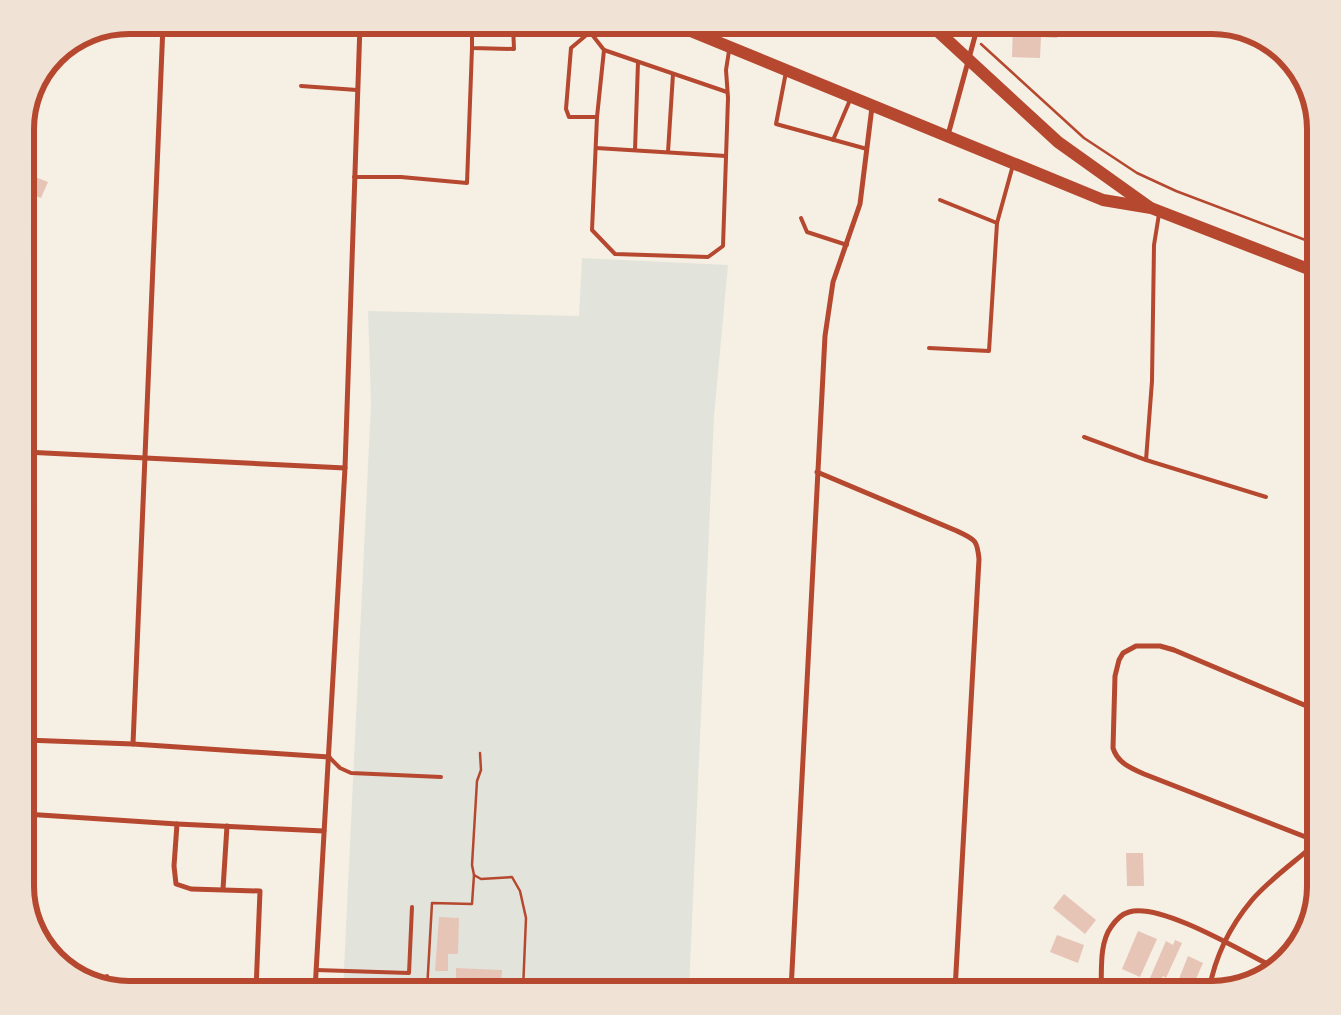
<svg xmlns="http://www.w3.org/2000/svg" width="1341" height="1015" font-family="Jost,sans-serif">
  <rect width="100%" height="100%" fill="#f6efe4"/>
  <polygon fill="#e2e4dc" points="582,258 728,265 714,416 689,990 343,990 371,403 368,311 579,316"/>
  <g fill="#e6c5b7">
    <polygon points="1013,25 1058,25 1057,38 1041,37 1040,58 1012,57"/>
    <polygon points="33,176 48,182 41,198 27,193"/>
    <polygon points="25,204 37,209 31,225 25,223"/>
    <polygon points="1126,853 1143,853 1144,886 1127,886"/>
    <polygon points="1064,894 1096,920 1085,934 1053,908"/>
    <polygon points="439,917 459,918 458,954 448,954 448,971 435,971"/>
    <polygon points="1138,931 1157,939 1140,977 1122,969"/>
    <polygon points="1057,935 1084,945 1078,963 1050,952"/>
    <polygon points="1175,940 1182,943 1166,978 1163,976 1160,982 1150,978 1166,941 1173,945"/>
    <polygon points="1188,956 1203,963 1191,990 1178,990 1175,989"/>
    <polygon points="456,968 502,970 501,990 456,990"/>
    <polygon points="1238,975 1246,978 1245,983 1235,985"/>
  </g>
  <g fill="none" stroke-linecap="round" stroke-linejoin="round">
    <g stroke="#b5482f" stroke-width="2.5">
      <polyline points="960,25 968,32"/>
      <polyline points="981,44 1084,138 1137,173 1176,191 1316,244"/>
      <polyline points="474,875 472,865 477,781 481,770 480,753"/>
      <polyline points="427,990 432,903 472,904 474,875 481,879 512,877 520,891 526,918 523,990"/>
    </g>
    <g stroke="#b5482f" stroke-width="4">
      <polyline points="472,25 472,48 514,49 513,25"/>
      <polyline points="593,25 590,32 571,48 566,109 569,117 597,117"/>
      <polyline points="590,32 604,50 727,92"/>
      <polyline points="604,50 597,117 592,230 615,254 708,257 723,246 728,98 726,70 729,51"/>
      <polyline points="786,72 776,124 867,149"/>
      <polyline points="301,86 357,90"/>
      <polyline points="833,140 850,100"/>
      <polyline points="596,148 726,156"/>
      <polyline points="635,150 638,62"/>
      <polyline points="668,152 673,74"/>
      <polyline points="354,177 401,177 467,183 472,48"/>
      <polyline points="940,200 997,223"/>
      <polyline points="1159,214 1154,245 1152,381 1146,460 1266,497"/>
      <polyline points="801,218 807,232 847,245"/>
      <polyline points="929,348 989,351 997,223 1013,165"/>
      <polyline points="1084,437 1146,460"/>
      <polyline points="329,757 340,768 351,773 441,777"/>
      <polyline points="316,970 409,973 412,907"/>
      <polyline points="107,983 107,976"/>
    </g>
    <g stroke="#b5482f" stroke-width="5">
      <polyline points="717,41 720,25"/>
      <polyline points="948,135 978,25"/>
      <polyline points="25,452 345,468"/>
      <path d="M817,472L957,531C975,540 977,539 979,559L955,990"/>
      <path d="M1316,710L1174,650L1160,646H1136L1123,653L1119,660L1115,676L1113,748C1117,762 1130,768 1144,774L1316,841"/>
      <polyline points="25,740 133,744 329,757"/>
      <polyline points="133,744 163,25"/>
      <polyline points="25,814 177,824 324,831"/>
      <polyline points="177,824 174,866 176,884 191,889 260,891 256,990"/>
      <polyline points="25,848 28,814"/>
      <polyline points="223,889 227,826"/>
      <polyline points="315,990 345,468 360,25"/>
      <polyline points="791,990 825,336 833,282 860,204 872,107"/>
      <path d="M1101,990C1102,970 1099,944 1111,927C1115,921 1122,914 1129,912C1160,902 1243,952 1273,967"/>
      <path d="M1209,990C1215,957 1231,925 1252,900C1270,879 1295,862 1316,843"/>
    </g>
    <g stroke="#b5482f" stroke-width="12">
      <polyline points="676,25 1103,200 1151,208 1316,272"/>
      <polyline points="931,25 1058,142 1149,207"/>
    </g>
  </g>
  <path d="M0 0H1341V1015H0ZM129 34H1212A95 95 0 0 1 1307 129V886A95 95 0 0 1 1212 981H129A95 95 0 0 1 34 886V129A95 95 0 0 1 129 34Z" fill="#f1e2d6" fill-rule="evenodd"/>
  <path fill="none" stroke="#b5482f" stroke-width="6" d="M129 34H1212A95 95 0 0 1 1307 129V886A95 95 0 0 1 1212 981H129A95 95 0 0 1 34 886V129A95 95 0 0 1 129 34Z"/>
</svg>
